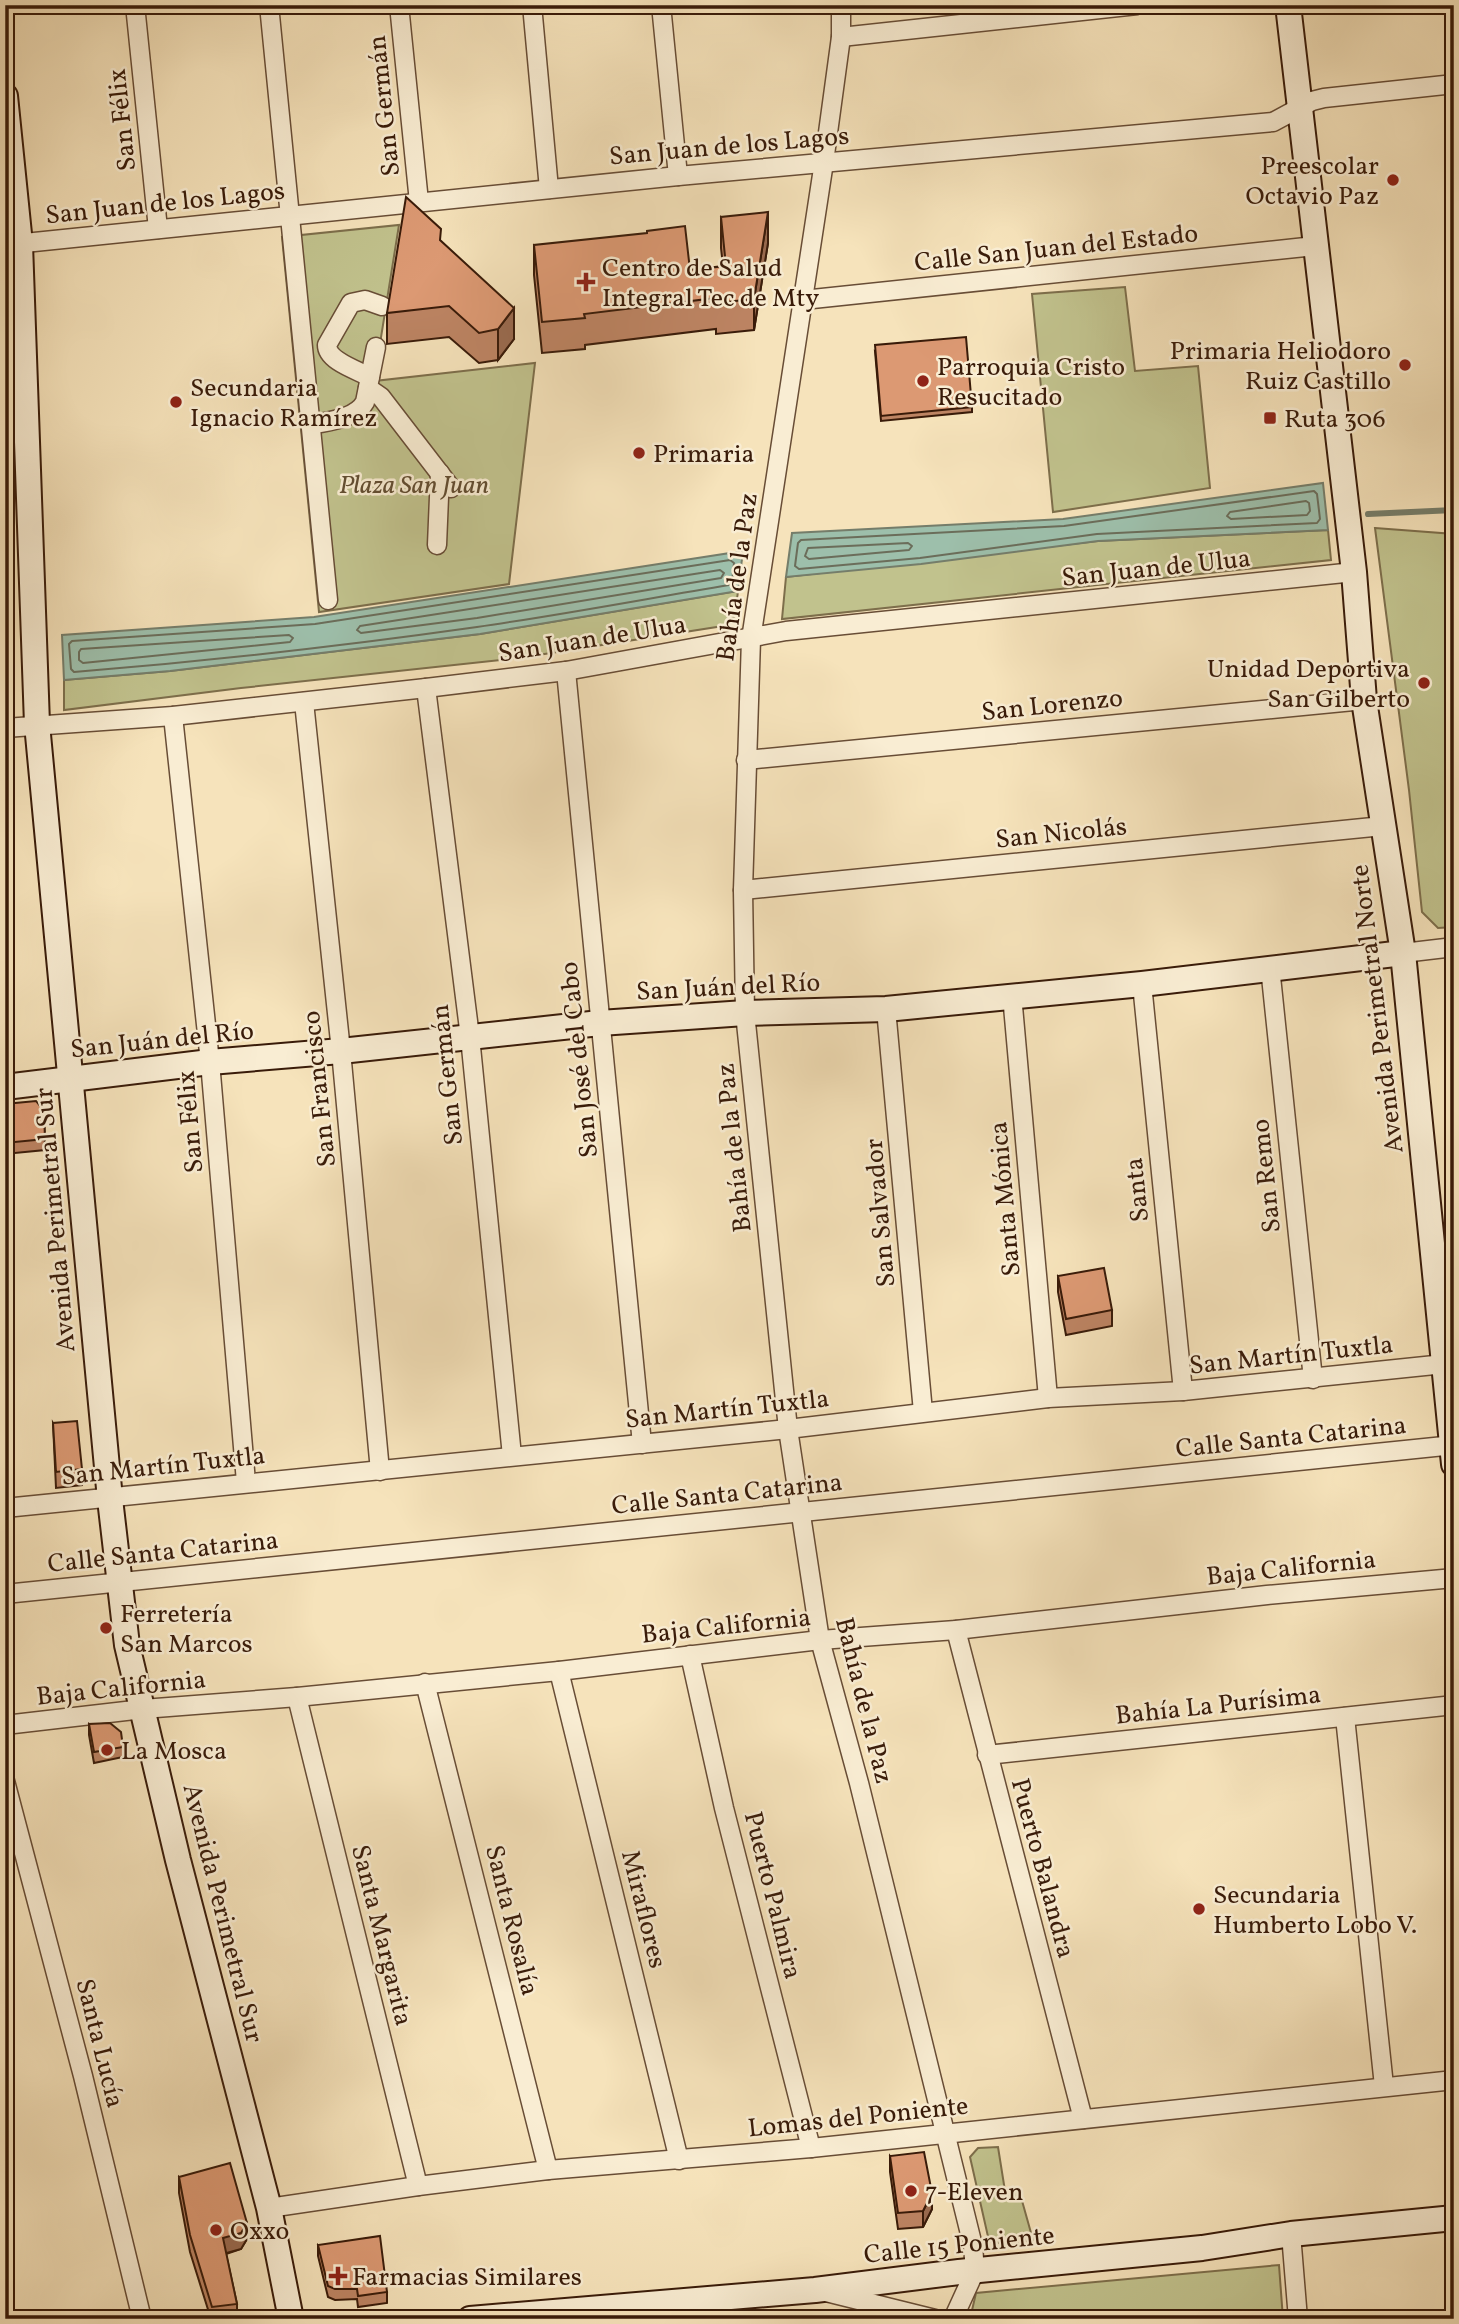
<svg xmlns="http://www.w3.org/2000/svg" width="1459" height="2324" font-family="Vollkorn,serif">
  <rect width="100%" height="100%" fill="#f6e3bb"/>
  <filter id="stains"><feTurbulence type="fractalNoise" baseFrequency=".00286" numOctaves="4"/><feColorMatrix values="0 0 0 0 .2 0 0 0 0 .09 0 0 0 0 .02 0 0 0 .5 -.17"/></filter>
  <radialGradient id="worn" r=".72"><stop offset=".6" stop-color="#630" stop-opacity="0"/><stop offset="1" stop-color="#630" stop-opacity=".3"/></radialGradient>
  <g fill="#c1c28d" stroke="#7d6e4b" stroke-width="2">
    <polygon points="399,225 374,381 535,363 509,584 319,612 282,237"/>
    <polygon points="1125,287 1135,371 1198,366 1210,488 1053,512 1032,294"/>
    <polygon points="1375,528 1454,534 1454,927 1438,928 1422,912 1409,790"/>
    <polygon points="1328,530 1331,560 782,619 786,577 1098,541"/>
    <polygon points="738,591 735,616 723,626 519,658 241,688 64,710 64,680 170,671 480,634"/>
    <polygon points="998,2147 1005,2191 1019,2190 1033,2240 1008,2245 989,2241 970,2157 978,2148"/>
    <polygon points="1279,2265 1283,2319 970,2319 976,2293"/>
  </g>
  <g fill="#9dbfab" stroke="#757d6a" stroke-width="2">
    <polygon points="1323,483 1328,530 1098,541 921,564 786,577 792,533 1063,519"/>
    <polygon points="743,551 738,591 480,634 170,671 64,680 62,635 314,617"/>
  </g>
  <g fill="none" stroke-linecap="round" stroke-linejoin="round">
    <g stroke="#6b6d5a" stroke-width="2">
      <polygon points="1314,491 1317,494 1320,519 1317,523 1097,534 920,558 799,569 795,566 798,543 801,540 1064,526"/>
      <polygon points="1306,501 1309,503 1310,511 1307,515 1231,519 1227,516 1230,512"/>
      <polygon points="908,543 912,546 909,550 809,559 805,556 808,548"/>
      <path d="M730,560L734,563L732,582L729,585C645,599 561,615 477,627C343,646 209,661 74,672L71,669L69,644L72,641L315,624Z"/>
      <polygon points="720,570 724,573 721,578 477,618 361,633 357,630 360,626"/>
      <polygon points="289,635 293,638 290,642 83,663 79,660 79,652 81,649"/>
    </g>
    <polyline stroke="#757d6a" stroke-width="6" points="1368,514 1454,510"/>
    <g stroke="#684d36" stroke-width="21">
      <g id="street">
        <polyline points="135,5 158,229"/>
        <polyline points="269,5 328,600"/>
        <polyline points="399,5 419,202"/>
        <polyline points="532,5 549,189"/>
        <polyline points="661,5 678,176"/>
        <polyline points="841,5 841,37 824,162 751,639 743,890 745,1013 788,1429 820,1640 859,1783 973,2246 975,2271 953,2319"/>
        <polyline points="841,37 1137,5"/>
        <polyline points="5,245 678,176 1273,122 1312,101 1324,98 1454,84"/>
        <polyline points="803,300 1315,246"/>
        <path d="M370,377C357,370 327,361 327,345L351,303L365,300L382,306"/>
        <polyline points="368,388 381,397 451,488"/>
        <path d="M311,425C328,421 356,419 365,402L376,347"/>
        <polyline points="437,545 440,473"/>
        <polyline points="566,671 642,1444"/>
        <polyline points="426,688 470,1037 512,1456"/>
        <polyline points="304,702 341,1051 380,1471"/>
        <polyline points="173,716 210,1062 246,1482"/>
        <polyline points="5,728 173,716 426,688 566,671 786,631 1354,572"/>
        <polyline points="746,760 1364,700"/>
        <polyline points="743,890 1383,826"/>
        <polyline points="1403,953 1454,947"/>
        <polyline points="1270,967 1313,1379"/>
        <polyline points="1142,984 1183,1391"/>
        <polyline points="1012,995 1048,1398"/>
        <polyline points="886,1009 923,1412"/>
        <polyline points="5,1508 788,1429 1048,1398 1183,1391 1454,1363"/>
        <polyline points="5,1594 1454,1445"/>
        <polyline points="956,1630 1083,2119"/>
        <polyline points="690,1655 724,1808 811,2148"/>
        <polyline points="559,1671 679,2160"/>
        <polyline points="425,1683 548,2170"/>
        <polyline points="297,1697 418,2186"/>
        <polyline points="1345,1717 1384,2086"/>
        <polyline points="5,1725 143,1709 297,1697 559,1671 820,1640 956,1630 1267,1595 1454,1578"/>
        <polyline points="987,1755 1454,1705"/>
        <polyline points="5,1781 83,2076 142,2319"/>
        <polyline points="269,2208 418,2186 548,2170 811,2148 1454,2080"/>
        <polyline points="1291,2234 1298,2319"/>
        <polyline points="826,2292 935,2319"/>
        <polyline points="5,2315 6,2319"/>
      </g>
    </g>
    <g stroke="#391b09" stroke-width="28">
      <g id="secondary">
        <polyline points="1288,5 1354,572 1364,700 1403,953 1454,1464"/>
        <polyline points="5,96 20,244 37,724 110,1499 127,1645 178,1860 269,2208 291,2319"/>
        <polyline points="5,1087 210,1062 341,1051 600,1023 745,1013 886,1009 1142,984 1403,953"/>
        <polyline points="470,2319 815,2290 959,2272 1202,2248 1291,2234 1454,2218"/>
      </g>
    </g>
    <use href="#street" stroke="#f9edd3" stroke-width="18"/>
    <use href="#secondary" stroke="#f9edd3" stroke-width="24"/>
  </g>
  <g fill="#bd8463" stroke="#391b09" stroke-width="2">
    <polygon points="721,217 768,243 754,330 716,334 716,329 585,345 585,349 542,353 534,275 534,245 690,270 723,266 721,248"/>
    <polygon points="441,242 514,339 498,360 479,363 449,337 387,344 387,313"/>
    <polygon points="875,351 972,407 972,412 881,421"/>
    <polygon points="5,1104 44,1111 45,1150 5,1154"/>
    <polygon points="1058,1276 1112,1310 1112,1326 1066,1335 1058,1292"/>
    <polygon points="53,1423 82,1469 82,1485 56,1488"/>
    <polygon points="89,1724 123,1747 123,1757 94,1763 89,1735"/>
    <polygon points="890,2156 932,2209 923,2227 898,2229 890,2172"/>
    <polygon points="179,2177 247,2239 241,2249 226,2254 237,2304 237,2319 211,2319 190,2252 179,2193"/>
    <polygon points="318,2245 387,2292 387,2303 358,2307 357,2299 335,2300 328,2297 318,2256"/>
  </g>
  <g fill="#9a6b50" stroke="#391b09" stroke-width="2">
    <polygon points="768,212 768,243 754,330 754,299"/>
    <polygon points="514,308 514,339 498,360 498,329"/>
    <polygon points="932,2193 932,2209 923,2227 923,2211"/>
    <polygon points="247,2223 247,2239 241,2249 223,2254 223,2238"/>
  </g>
  <g fill="#dc9973" stroke="#391b09" stroke-width="2">
    <polygon points="406,197 441,229 440,240 514,308 498,329 479,333 449,306 387,313"/>
    <polygon points="768,212 754,299 716,303 716,298 584,314 585,318 542,322 534,245 647,233 647,231 685,226 690,270 726,266 721,217"/>
    <polygon points="966,337 972,407 881,416 875,345"/>
    <polygon points="36,1101 44,1111 45,1139 5,1143 5,1104"/>
    <polygon points="1104,1268 1112,1310 1066,1319 1058,1276"/>
    <polygon points="77,1421 82,1469 56,1472 53,1423"/>
    <polygon points="110,1723 121,1732 123,1747 94,1752 89,1724"/>
    <polygon points="924,2152 932,2193 923,2211 898,2213 890,2156"/>
    <polygon points="230,2163 247,2223 241,2233 223,2238 237,2304 212,2307 190,2235 179,2177"/>
    <polygon points="380,2236 387,2292 358,2296 357,2289 335,2289 328,2286 318,2245"/>
  </g>
  <g fill="#8f2418" stroke="#f9edd3" stroke-width="2.5">
    <circle cx="1393" cy="180" r="7"/>
    <path d="M582.5 271.5h7v7h7v7h-7v7h-7v-7h-7v-7h7z"/>
    <circle cx="1405" cy="365" r="7"/>
    <circle cx="923" cy="381" r="7"/>
    <circle cx="176" cy="402" r="7"/>
    <rect x="1263" y="411" width="14" height="14" rx="3.5"/>
    <circle cx="639" cy="453" r="7"/>
    <circle cx="1424" cy="683" r="7"/>
    <circle cx="106" cy="1628" r="7"/>
    <circle cx="107" cy="1750" r="7"/>
    <circle cx="1199" cy="1909" r="7"/>
    <circle cx="911" cy="2191" r="7"/>
    <circle cx="216" cy="2230" r="7"/>
    <path d="M334.5 2265.5h7v7h7v7h-7v7h-7v-7h-7v-7h7z"/>
  </g>
  <g text-anchor="middle" stroke-width="5" stroke-linejoin="round" paint-order="stroke">
    <g font-size="26" fill="#391b09" stroke="#f9edd3">
      <text transform="translate(383 106) rotate(-96)" y="9">San Germán</text>
      <text transform="translate(121 120) rotate(-96)" y="9">San Félix</text>
      <text transform="translate(729 145) rotate(-5)" y="9">San Juan de los Lagos</text>
      <text transform="translate(165 202) rotate(-6)" y="9">San Juan de los Lagos</text>
      <text transform="translate(1056 247) rotate(-6)" y="9">Calle San Juan del Estado</text>
      <text transform="translate(1156 567) rotate(-6)" y="9">San Juan de Ulua</text>
      <text transform="translate(736 577) rotate(-82)" y="9">Bahía de la Paz</text>
      <text transform="translate(592 638) rotate(-9)" y="9">San Juan de Ulua</text>
      <text transform="translate(1052 704) rotate(-6)" y="9">San Lorenzo</text>
      <text transform="translate(1061 832) rotate(-6)" y="9">San Nicolás</text>
      <text transform="translate(728 986) rotate(-3)" y="9">San Juán del Río</text>
      <text transform="translate(1376 1009) rotate(-97)" y="9">Avenida Perimetral Norte</text>
      <text transform="translate(162 1039) rotate(-6)" y="9">San Juán del Río</text>
      <text transform="translate(578 1060) rotate(-96)" y="9">San José del Cabo</text>
      <text transform="translate(446 1075) rotate(-96)" y="9">San Germán</text>
      <text transform="translate(318 1089) rotate(-96)" y="9">San Francisco</text>
      <text transform="translate(189 1122) rotate(-95)" y="9">San Félix</text>
      <text transform="translate(733 1148) rotate(-96)" y="9">Bahía de la Paz</text>
      <text transform="translate(1265 1176) rotate(-96)" y="9">San Remo</text>
      <text transform="translate(1136 1190) rotate(-96)" y="9">Santa</text>
      <text transform="translate(1004 1199) rotate(-95)" y="9">Santa Mónica</text>
      <text transform="translate(879 1213) rotate(-95)" y="9">San Salvador</text>
      <text transform="translate(54 1220) rotate(-95)" y="9">Avenida Perimetral Sur</text>
      <text transform="translate(1291 1354) rotate(-6)" y="9">San Martín Tuxtla</text>
      <text transform="translate(727 1408) rotate(-6)" y="9">San Martín Tuxtla</text>
      <text transform="translate(1291 1436) rotate(-6)" y="9">Calle Santa Catarina</text>
      <text transform="translate(163 1465) rotate(-6)" y="9">San Martín Tuxtla</text>
      <text transform="translate(727 1493) rotate(-6)" y="9">Calle Santa Catarina</text>
      <text transform="translate(163 1551) rotate(-6)" y="9">Calle Santa Catarina</text>
      <text transform="translate(1291 1567) rotate(-6)" y="9">Baja California</text>
      <text transform="translate(726 1625) rotate(-6)" y="9">Baja California</text>
      <text transform="translate(121 1687) rotate(-6)" y="9">Baja California</text>
      <text transform="translate(865 1700) rotate(76)" y="9">Bahía de la Paz</text>
      <text transform="translate(1218 1704) rotate(-6)" y="9">Bahía La Purísima</text>
      <text transform="translate(1044 1868) rotate(75)" y="9">Puerto Balandra</text>
      <text transform="translate(774 1895) rotate(76)" y="9">Puerto Palmira</text>
      <text transform="translate(645 1909) rotate(76)" y="9">Miraflores</text>
      <text transform="translate(224 1913) rotate(76)" y="9">Avenida Perimetral Sur</text>
      <text transform="translate(513 1920) rotate(76)" y="9">Santa Rosalía</text>
      <text transform="translate(383 1935) rotate(76)" y="9">Santa Margarita</text>
      <text transform="translate(101 2043) rotate(76)" y="9">Santa Lucía</text>
      <text transform="translate(858 2116) rotate(-6)" y="9">Lomas del Poniente</text>
      <text transform="translate(959 2244) rotate(-6)" y="9">Calle 15 Poniente</text>
    </g>
    <g font-size="26" fill="#391b09" stroke="#f9edd3" text-anchor="start">
      <text x="1379" y="174" text-anchor="end">Preescolar<tspan x="1379" dy="30">Octavio Paz</tspan></text>
      <text x="602" y="276">Centro de Salud<tspan x="602" dy="30">Integral Tec de Mty</tspan></text>
      <text x="1391" y="359" text-anchor="end">Primaria Heliodoro<tspan x="1391" dy="30">Ruiz Castillo</tspan></text>
      <text x="937" y="375">Parroquia Cristo<tspan x="937" dy="30">Resucitado</tspan></text>
      <text x="190" y="396">Secundaria<tspan x="190" dy="30">Ignacio Ramírez</tspan></text>
      <text x="1284" y="427">Ruta 306</text>
      <text x="653" y="462">Primaria</text>
      <text x="1410" y="677" text-anchor="end">Unidad Deportiva<tspan x="1410" dy="30">San Gilberto</tspan></text>
      <text x="120" y="1622">Ferretería<tspan x="120" dy="30">San Marcos</tspan></text>
      <text x="121" y="1759">La Mosca</text>
      <text x="1213" y="1903">Secundaria<tspan x="1213" dy="30">Humberto Lobo V.</tspan></text>
      <text x="925" y="2200">7-Eleven</text>
      <text x="230" y="2239">Oxxo</text>
      <text x="352" y="2285">Farmacias Similares</text>
    </g>
    <g font-size="26" font-style="italic" fill="#624d31" stroke="#f9edd3">
      <text x="414" y="493">Plaza San Juan</text>
    </g>
  </g>
  <rect width="1459" height="2324" fill="none" stroke="#f6e3bb" stroke-width="28"/>
  <rect x="7" y="7" width="1445" height="2310" fill="none" stroke="#391b09" stroke-width="3.5"/>
  <rect x="14" y="14" width="1431" height="2296" fill="none" stroke="#391b09" stroke-width="2"/>
  <rect width="100%" height="100%" filter="url(#stains)"/>
  <rect width="100%" height="100%" fill="url(#worn)"/>
</svg>
